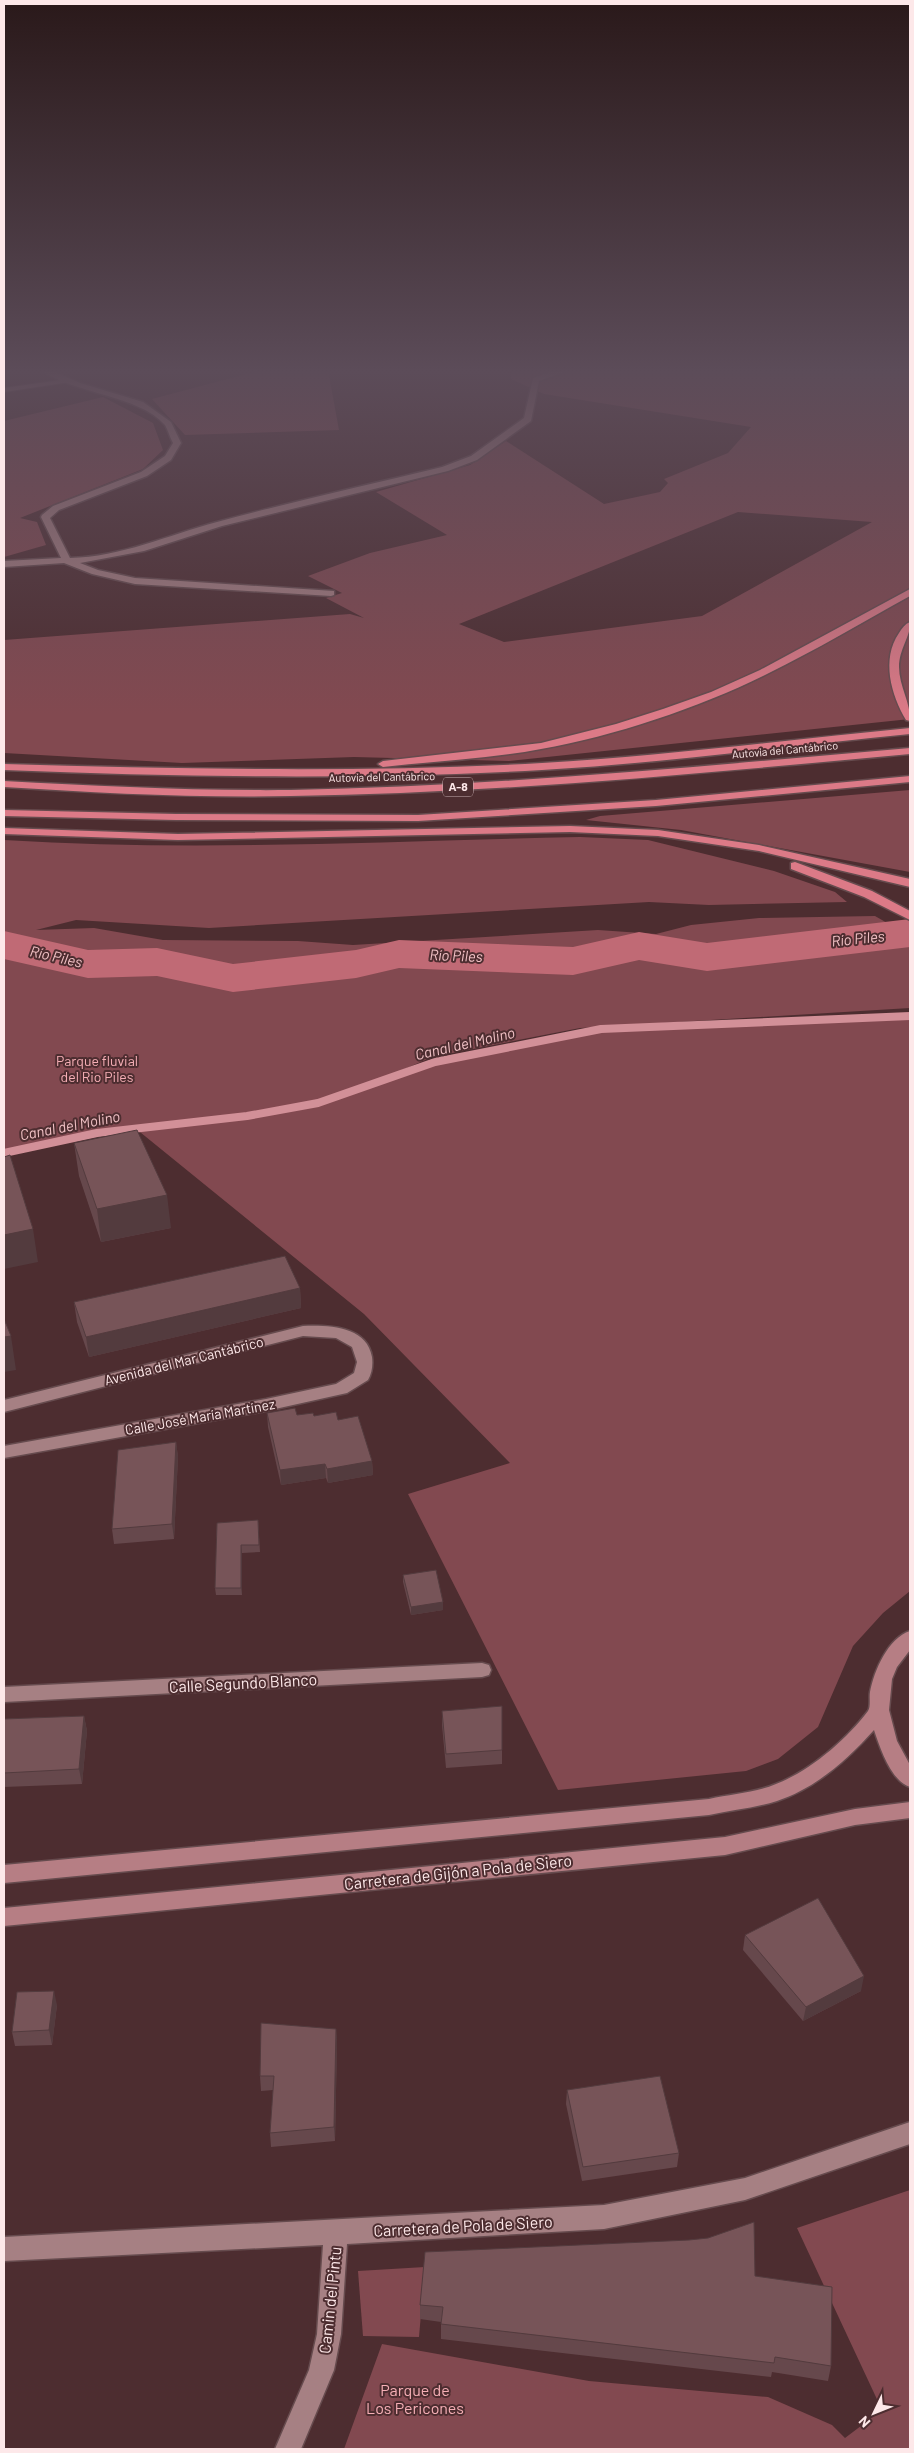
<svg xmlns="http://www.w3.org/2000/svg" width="914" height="2453" font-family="Barlow,sans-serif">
  <rect width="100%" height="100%" fill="#4d2d30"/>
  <g fill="#824950" fill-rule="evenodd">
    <polygon points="262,370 328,370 339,430 185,435 152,399"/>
    <path d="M511,370H910V719L509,761L354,757L182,763L4,753V640L350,614L364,618L326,598L342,593L308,576L370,553L447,535L376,492L470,465L506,441L604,504L660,492L668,483L664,479L728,453L751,427L544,394L511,379ZM738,512L872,522L702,616L504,642L459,624Z"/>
    <polygon points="103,397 153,423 163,450 143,469 20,518 37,522 46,545 4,557 4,421"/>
    <polygon points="910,790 910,872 681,830 586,820 600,816"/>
    <path d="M580,837L648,840L774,871L835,892L847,902L709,905L649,902L209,928L76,920L36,930L94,928L163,940L298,941L353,945L598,930L656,934L691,925L759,918L875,916L910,936V1008L580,1028L432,1057L368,1085L435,1062L601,1029L910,1016V1591L883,1613L853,1646L818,1727L778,1759L746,1771L558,1790L408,1494L510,1463L364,1314L135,1128L97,1133L4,1153V840C196,852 388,841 580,837Z"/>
    <polygon points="910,2190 910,2449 344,2449 382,2344 589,2381 768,2397 832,2425 845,2438 882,2410 797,2228"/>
    <polygon points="425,2267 419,2337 363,2336 358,2271"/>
  </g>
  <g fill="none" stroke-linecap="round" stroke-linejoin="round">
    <polyline stroke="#d29098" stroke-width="8" points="4,1153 97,1133 247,1116 318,1103 435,1062 601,1029 910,1016"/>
    <polygon fill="#c06a75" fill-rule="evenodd" points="910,919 910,947 707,971 639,960 573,975 399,968 356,978 233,992 157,976 88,978 4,959 4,931 88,950 157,948 233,964 356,950 399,940 573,947 639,932 707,943"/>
    <g stroke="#664b4e" stroke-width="2">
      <polygon id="lane" points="68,379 70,382 4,392 4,388"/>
    </g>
    <g stroke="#664b4e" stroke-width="3">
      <g id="street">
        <path d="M41,370H51L80,383L143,402L171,422L181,443L171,460L147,476L59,510L50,518L70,558C121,557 168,535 217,522C291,502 367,485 442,467L471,456L524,418L533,378L557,370L567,371L539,381L531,421L477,460L448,471L222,526L144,551L80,563L98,570L135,578L334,591V595L331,596L135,584L92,574L64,563L4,567V561L61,558L41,517L42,515L53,506L141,472L165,456L173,443C170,438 168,430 165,425C139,395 74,394 41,370Z"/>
        <path d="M303,1326C328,1325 367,1326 372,1357C373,1365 372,1373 368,1380L347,1393L266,1411L4,1458V1446L266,1399L336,1384L354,1373L357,1362L352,1347L336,1338L303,1336L4,1412V1400Z"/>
        <polygon points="482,1663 489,1665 491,1670 489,1675 482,1677 4,1702 4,1687"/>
        <polygon points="910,2122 910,2144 745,2200 604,2229 347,2244 341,2334 334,2370 301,2449 275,2449 309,2370 317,2334 323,2245 4,2261 4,2237 604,2205 745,2178"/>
      </g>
    </g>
    <g stroke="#664b4e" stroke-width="3">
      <g id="secondary">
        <path d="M910,1631V1650L897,1667L892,1679L889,1710L897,1741L910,1765V1787C891,1781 880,1748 874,1730C847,1760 816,1788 777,1801C755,1808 732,1810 709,1815L4,1883V1865L709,1799C731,1794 755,1793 776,1784C810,1771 846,1740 868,1711C871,1706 869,1698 870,1692C874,1671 888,1638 910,1631Z"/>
        <polygon points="910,1802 910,1818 855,1825 725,1855 4,1926 4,1908 725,1837 855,1809"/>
      </g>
    </g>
    <g stroke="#664b4e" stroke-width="3">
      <g id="highway">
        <path d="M910,589V596C863,622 816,650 767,674C701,707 615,736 541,749C489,759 435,761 383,767L378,764L383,761L541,743L616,724L663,709L711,692L760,670Z"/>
        <path d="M910,622C911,636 899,649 899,667C899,686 911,703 910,721L906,720C891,695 881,659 899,633C902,628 905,624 910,622Z"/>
        <path d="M910,728V734C787,746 665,763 542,770C363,780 183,777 4,770V764C183,769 363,773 542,763C665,756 787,740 910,728Z"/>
        <path d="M910,748V754C704,773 498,793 291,796C195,798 99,793 4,787V781C100,786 195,791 291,790C498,786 704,766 910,748Z"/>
        <polygon points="910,776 910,782 656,806 418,821 176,820 4,816 4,810 176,814 418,815 656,800"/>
        <polygon points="570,826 658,830 759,845 910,879 910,887 759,851 658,836 570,832 178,840 4,834 4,828 178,834"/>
        <polygon points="795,862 872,891 910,911 910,920 864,897 791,869 791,863"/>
      </g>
    </g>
    <use href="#lane" fill="#a68083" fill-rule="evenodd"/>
    <use href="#street" fill="#a68083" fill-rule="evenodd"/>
    <use href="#secondary" fill="#b67e84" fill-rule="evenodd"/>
    <use href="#highway" fill="#dc7a87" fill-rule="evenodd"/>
  </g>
  <g fill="#66484c">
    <polygon points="74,1143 171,1228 101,1242 79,1176"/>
    <polygon points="300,1288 301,1308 89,1357 77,1322 74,1302"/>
    <polygon points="267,1413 314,1416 338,1420 372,1461 373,1475 328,1483 326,1478 281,1485 268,1427"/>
    <polygon points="176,1442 178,1457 174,1539 114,1544 112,1529"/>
    <polygon points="258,1520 260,1552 242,1553 242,1595 216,1595 215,1588 217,1523"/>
    <polygon points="403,1575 443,1602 443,1610 411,1615 403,1582"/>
    <polygon points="442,1711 502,1750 502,1764 446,1768 442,1725"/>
    <polygon points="84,1716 87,1731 82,1784 4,1787 4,1719"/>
    <polygon points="745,1935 861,1991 803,2021 743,1950"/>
    <polygon points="57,2005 52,2045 15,2046 12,2032"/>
    <polygon points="336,2029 337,2043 335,2141 271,2147 270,2133 273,2090 261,2091 260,2076"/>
    <polygon points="567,2090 679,2153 677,2167 582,2181 566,2104"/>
    <polygon points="755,2276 831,2366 828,2381 772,2372 771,2377 441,2339 441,2322 420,2319 420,2305"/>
  </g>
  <g fill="#533b3e">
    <polygon points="167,1195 171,1228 101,1242 97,1209"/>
    <polygon points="33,1229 38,1262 4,1269 4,1235"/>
    <polygon points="300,1288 301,1308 89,1357 86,1337"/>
    <polygon points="11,1336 16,1370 4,1372 4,1337"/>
    <polygon points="176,1442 178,1457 174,1539 172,1524"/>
    <polygon points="372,1461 373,1475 328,1483 327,1469"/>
    <polygon points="325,1464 326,1478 281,1485 280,1470"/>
    <polygon points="241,1545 242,1553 242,1595 241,1588"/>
    <polygon points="443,1602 443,1610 411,1615 411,1607"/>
    <polygon points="84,1716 87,1731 82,1784 79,1769"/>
    <polygon points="864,1976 861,1991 803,2021 806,2007"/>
    <polygon points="54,1991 57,2005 52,2045 49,2030"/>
    <polygon points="336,2029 337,2043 335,2141 334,2127"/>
  </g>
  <g fill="#775458" stroke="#533b3e">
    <polygon points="137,1130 167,1195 97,1209 74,1143"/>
    <polygon points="10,1155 33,1229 4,1235 4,1157"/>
    <polygon points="285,1256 300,1288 86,1337 74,1302"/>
    <polygon points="4,1319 11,1336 4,1337"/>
    <polygon points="295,1408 297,1415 313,1413 314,1416 336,1412 338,1420 358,1416 372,1461 327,1469 325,1464 280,1470 267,1413"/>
    <polygon points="176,1442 172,1524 112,1529 118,1450"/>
    <polygon points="258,1520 259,1545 241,1545 241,1588 215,1588 217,1523"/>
    <polygon points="436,1570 443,1602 411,1607 403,1575"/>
    <polygon points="502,1706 502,1750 446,1754 442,1711"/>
    <polygon points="84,1716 79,1769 4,1773 4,1719"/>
    <polygon points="818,1898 864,1976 806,2007 745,1935"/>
    <polygon points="54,1991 49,2030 12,2032 17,1992"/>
    <polygon points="261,2023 336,2029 334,2127 270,2133 274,2076 260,2076"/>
    <polygon points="660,2076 679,2153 583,2167 567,2090"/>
    <polygon points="754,2222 755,2276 832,2287 831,2366 775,2357 774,2363 441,2324 443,2307 420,2305 425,2252 689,2240 708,2238"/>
  </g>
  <linearGradient id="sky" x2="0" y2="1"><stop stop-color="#2a191a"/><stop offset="0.52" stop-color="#5c4c59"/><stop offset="1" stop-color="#5c4c59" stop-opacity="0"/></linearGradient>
  <rect width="914" height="714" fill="url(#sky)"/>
  <g text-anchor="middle" stroke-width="4" stroke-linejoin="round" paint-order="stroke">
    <g font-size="11" fill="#fde8e9" stroke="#4d2d30">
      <text transform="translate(785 750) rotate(-5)" y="4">Autovía del Cantábrico</text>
      <text transform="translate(382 777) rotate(-1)" y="4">Autovía del Cantábrico</text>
    </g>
    <rect fill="#4d2d30" stroke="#c8b0b2" stroke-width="1" x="443" y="777.5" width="30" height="19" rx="4"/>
    <g font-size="12" font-weight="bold" fill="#fde8e9">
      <text x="458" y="791">A-8</text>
    </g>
    <g font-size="14" fill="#f6afb6" stroke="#4d2d30">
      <text x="97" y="1066">Parque fluvial<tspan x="97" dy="16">del Rio Piles</tspan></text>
    </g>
    <g font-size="14" fill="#fde8e9" stroke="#4d2d30">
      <text transform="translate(184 1361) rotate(-14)" y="5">Avenida del Mar Cantábrico</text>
      <text transform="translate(200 1417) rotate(-10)" y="5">Calle José María Martínez</text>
    </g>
    <g font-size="15" font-style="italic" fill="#f1c1c5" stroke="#4d2d30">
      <text transform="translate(858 939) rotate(-6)" y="5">Río Piles</text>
      <text transform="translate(456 956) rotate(2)" y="5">Río Piles</text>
      <text transform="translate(56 957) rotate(13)" y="5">Río Piles</text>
      <text transform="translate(465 1044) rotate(-13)" y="5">Canal del Molino</text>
      <text transform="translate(70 1126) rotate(-11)" y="5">Canal del Molino</text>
    </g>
    <g font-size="16" fill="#fde8e9" stroke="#4d2d30">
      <text transform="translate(243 1683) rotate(-3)" y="6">Calle Segundo Blanco</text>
      <text transform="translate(458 1872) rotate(-6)" y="6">Carretera de Gijón a Pola de Siero</text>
      <text transform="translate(463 2226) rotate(-3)" y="6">Carretera de Pola de Siero</text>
      <text transform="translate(330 2300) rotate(-84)" y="6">Camin del Pintu</text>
    </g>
    <g font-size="16" fill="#f6afb6" stroke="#4d2d30">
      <text x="415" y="2396">Parque de<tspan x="415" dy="18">Los Pericones</tspan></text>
    </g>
  </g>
  <rect width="914" height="2453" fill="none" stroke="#fde8e9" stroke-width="10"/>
  <g transform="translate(874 2413) rotate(227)" stroke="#4d2d30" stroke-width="4" paint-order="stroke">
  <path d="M0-4L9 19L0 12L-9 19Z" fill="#fde8e9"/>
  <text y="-8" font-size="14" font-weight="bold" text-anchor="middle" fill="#fde8e9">N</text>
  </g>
</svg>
